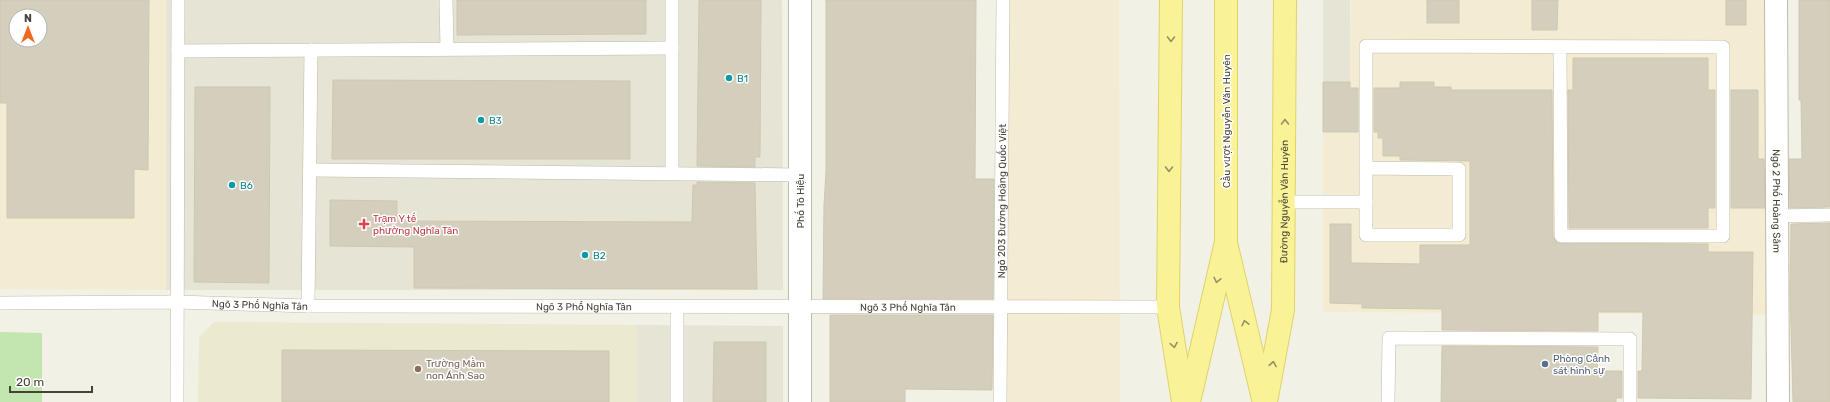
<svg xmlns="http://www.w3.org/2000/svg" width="1830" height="402" font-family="Rubik,sans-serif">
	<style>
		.residential { fill: #e6e4d4 }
		.commercial { fill: #f4ecd2; fill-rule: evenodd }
		.education { fill: #ebe9d0 }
		.green { fill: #c3e5b0 }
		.building { fill: #d4cfbc; stroke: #cec8af; fill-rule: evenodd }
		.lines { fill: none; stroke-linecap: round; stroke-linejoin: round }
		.lane-casing { stroke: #bdbba9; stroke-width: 14 }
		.street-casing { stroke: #bdbba9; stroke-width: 24 }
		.primary-casing { stroke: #dfd368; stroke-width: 24 }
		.lane { stroke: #fff; stroke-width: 13 }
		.street { stroke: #fff; stroke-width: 22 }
		.primary { stroke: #faf297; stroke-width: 22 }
		.oneway { stroke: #969162 }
		.culture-dot { fill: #0f9aa8; stroke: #fff; stroke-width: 1.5 }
		.health-dot { fill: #e0444e; stroke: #fff; stroke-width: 1.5 }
		.service-dot { fill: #5c6f8a; stroke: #fff; stroke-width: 1.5 }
		.education-dot { fill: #8d6e63; stroke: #fff; stroke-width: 1.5 }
		.labels { text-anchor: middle; stroke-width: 3; stroke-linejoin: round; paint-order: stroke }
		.culture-label { font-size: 10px; fill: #0d838f; stroke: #fff; text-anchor: start }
		.street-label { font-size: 10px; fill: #454236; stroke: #fff }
		.health-label { font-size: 10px; fill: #be3a42; stroke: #fff; text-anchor: start }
		.service-label { font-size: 10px; fill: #4e5e75; stroke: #fff; text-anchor: start }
		.education-label { font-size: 10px; fill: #785e54; stroke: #fff; text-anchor: start }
	</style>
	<rect width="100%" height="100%" fill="#f2f1e6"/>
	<g class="residential">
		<path d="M 166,0 L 782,0 L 783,290 L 166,290 Z"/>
		<rect x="1323" y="0" width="27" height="82"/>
		<path d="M 637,325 L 783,326 L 783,402 L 637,402 Z"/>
	</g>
	<g class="commercial">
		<path d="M 0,0 L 166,0 L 166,290 L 0,289 ZM 16,16 L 40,16 L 40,40 L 16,40 Z"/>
		<path d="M 1008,0 L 1119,0 L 1120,402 L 1007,402 Z"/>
		<path d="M 1351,0 L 1766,0 L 1768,315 L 1323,312 L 1323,82 L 1350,82 Z"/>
	</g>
	<path class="education" d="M 214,322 L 637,325 L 637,402 L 198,402 L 199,337 Z"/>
	<path class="green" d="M 0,332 L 42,333 L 42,402 L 0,402 Z"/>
	<g class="building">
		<path d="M 0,0 L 149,0 L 148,170 L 134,169 L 134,218 L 7,218 L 7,103 L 0,103 ZM 16,16 L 40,16 L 40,40 L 16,40 Z"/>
		<path d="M 457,0 L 646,0 L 646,34 L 457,35 Z"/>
		<path d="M 699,0 L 761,0 L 760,157 L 755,157 L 755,167 L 697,166 Z"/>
		<path d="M 826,0 L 976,0 L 975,179 L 994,179 L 993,299 L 823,299 L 824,205 L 826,172 Z"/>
		<rect x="1427" y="0" width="32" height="23"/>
		<path d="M 1532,0 L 1558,0 L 1557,30 L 1532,30 Z"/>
		<rect x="1726" y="0" width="20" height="25"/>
		<path d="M 1799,0 L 1830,0 L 1830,207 L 1790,208 L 1789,159 L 1802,159 L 1801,100 L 1799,100 Z"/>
		<path d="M 1573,58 L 1708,58 L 1708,90 L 1715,90 L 1715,208 L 1708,208 L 1708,228 L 1569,228 L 1568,90 L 1573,90 Z"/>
		<path d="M 333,80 L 630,81 L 630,159 L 332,159 Z"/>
		<path d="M 1323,82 L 1350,82 L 1350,88 L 1358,88 L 1358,132 L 1323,132 Z"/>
		<path d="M 1400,82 L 1434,82 L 1434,87 L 1451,87 L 1451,90 L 1552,90 L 1553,236 L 1557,243 L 1708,244 L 1708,252 L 1753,252 L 1751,399 L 1638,398 L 1638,371 L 1642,371 L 1643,312 L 1598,312 L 1598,331 L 1442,330 L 1442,309 L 1362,308 L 1362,304 L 1330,303 L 1330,224 L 1351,224 L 1351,263 L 1420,264 L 1420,245 L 1470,245 L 1470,161 L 1400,160 L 1400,156 L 1383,156 L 1383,138 L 1378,138 L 1378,132 L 1374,132 L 1374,88 L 1400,88 Z"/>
		<path d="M 195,87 L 270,87 L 269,283 L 194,282 Z"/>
		<path d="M 1731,90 L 1758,90 L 1758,159 L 1764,159 L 1765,208 L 1731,208 Z"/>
		<path d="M 697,182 L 755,183 L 757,289 L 414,288 L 414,247 L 330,246 L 330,200 L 397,201 L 397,221 L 692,222 L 693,185 L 697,185 Z"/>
		<path d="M 1830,223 L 1830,402 L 1793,402 L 1790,290 L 1791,224 Z"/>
		<path d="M 830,315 L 993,315 L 992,390 L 905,389 L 905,402 L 830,402 Z"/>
		<path d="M 714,342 L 766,342 L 766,402 L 713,402 Z"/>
		<path d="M 1442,346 L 1598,347 L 1597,371 L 1622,371 L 1622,398 L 1616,398 L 1616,402 L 1441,402 Z"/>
		<path d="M 282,350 L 609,351 L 609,402 L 282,402 Z"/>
	</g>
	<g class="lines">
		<g class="lane-casing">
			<g id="lane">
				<path d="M 446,0 L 447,49"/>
				<path d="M 672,0 L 672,173"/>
				<path d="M 178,51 L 672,48"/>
				<path d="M 1366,168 L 1459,169 L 1459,235 L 1366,235 L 1366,46 L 1723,47 L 1723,236 L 1561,236 L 1560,47"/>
				<path d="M 310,170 L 800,175"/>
				<path d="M 1285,202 L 1366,202"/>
				<path d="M 1777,216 L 1830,215"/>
				<path id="s1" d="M 0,303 L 177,302 L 308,306 L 1168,307"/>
				<path d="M 308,306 L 311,50"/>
				<path d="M 677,307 L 677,402"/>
				<path d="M 177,402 L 178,0"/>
				<path id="s2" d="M 1000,402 L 1003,0"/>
				<path d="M 1388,402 L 1389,338 L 1630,339 L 1630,402"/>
			</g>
		</g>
		<g class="street-casing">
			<g id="street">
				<path id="s3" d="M 1776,0 L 1778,402"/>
				<path d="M 800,402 L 800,0"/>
			</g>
		</g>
		<g class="primary-casing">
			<g id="primary">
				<path d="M 1171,0 L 1168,307 L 1183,402"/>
				<path d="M 1227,247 L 1263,399"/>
				<path d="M 1189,402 L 1226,242 L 1226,0"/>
				<path id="s4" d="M 1266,402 L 1283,310 L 1285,0"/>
			</g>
		</g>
		<use href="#lane" class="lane"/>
		<use href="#street" class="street"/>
		<use href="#primary" class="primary"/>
	</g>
	<defs><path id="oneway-chevron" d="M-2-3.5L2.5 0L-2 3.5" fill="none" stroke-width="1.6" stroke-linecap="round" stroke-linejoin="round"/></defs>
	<g class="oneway">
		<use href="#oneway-chevron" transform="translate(1171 39) rotate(91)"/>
		<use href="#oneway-chevron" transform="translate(1285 122) rotate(-90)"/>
		<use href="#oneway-chevron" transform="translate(1169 169) rotate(91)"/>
		<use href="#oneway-chevron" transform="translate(1217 280) rotate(103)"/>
		<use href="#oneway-chevron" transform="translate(1245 323) rotate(-103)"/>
		<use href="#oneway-chevron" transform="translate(1174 345) rotate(81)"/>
		<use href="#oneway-chevron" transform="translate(1273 364) rotate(-80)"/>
	</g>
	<g class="culture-dot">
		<circle cx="729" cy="78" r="4"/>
		<circle cx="481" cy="120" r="4"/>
		<circle cx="232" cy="185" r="4"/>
		<circle cx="585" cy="255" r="4"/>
	</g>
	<path class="health-dot" d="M362 218h4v4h4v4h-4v4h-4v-4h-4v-4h4z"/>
	<circle class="service-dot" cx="1545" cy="364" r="4"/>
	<circle class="education-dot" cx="418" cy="369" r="4"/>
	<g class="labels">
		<g class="culture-label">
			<text x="737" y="82">B1</text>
			<text x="489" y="124">B3</text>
			<text x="240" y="189">B6</text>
			<text x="593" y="259">B2</text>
		</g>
		<g class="street-label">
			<text transform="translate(1226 121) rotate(-90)" y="4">Cầu vượt Nguyễn Văn Huyên</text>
			<text transform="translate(800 201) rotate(-90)" y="4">Phố Tô Hiệu</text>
			<text dy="4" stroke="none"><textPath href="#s2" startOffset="201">Ngõ 203 Đường Hoàng Quốc Việt</textPath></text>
			<text dy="4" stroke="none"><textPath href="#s3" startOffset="201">Ngõ 2 Phố Hoàng Sâm</textPath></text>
			<text dy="4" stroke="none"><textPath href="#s4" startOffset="202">Đường Nguyễn Văn Huyên</textPath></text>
			<text dy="4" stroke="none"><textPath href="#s1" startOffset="260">Ngõ 3 Phố Nghĩa Tân</textPath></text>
			<text dy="4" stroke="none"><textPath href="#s1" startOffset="584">Ngõ 3 Phố Nghĩa Tân</textPath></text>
			<text dy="4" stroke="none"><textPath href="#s1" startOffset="908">Ngõ 3 Phố Nghĩa Tân</textPath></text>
		</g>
		<g class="health-label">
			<text x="373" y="222">Trạm Y tế<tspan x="373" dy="12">phường Nghĩa Tân</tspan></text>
		</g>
		<g class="service-label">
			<text x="1553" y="362">Phòng Cảnh<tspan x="1553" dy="12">sát hình sự</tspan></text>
		</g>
		<g class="education-label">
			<text x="426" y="367">Trường Mầm<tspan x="426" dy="12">non Ánh Sao</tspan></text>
		</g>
	</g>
	<g transform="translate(28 28)"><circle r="19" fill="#ffffff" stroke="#b5b3af"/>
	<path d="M0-3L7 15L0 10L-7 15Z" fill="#f2691e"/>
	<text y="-6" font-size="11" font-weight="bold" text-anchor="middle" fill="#454236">N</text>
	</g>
	<path d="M10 386v6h82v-6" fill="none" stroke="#454236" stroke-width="2"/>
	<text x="16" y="386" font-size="12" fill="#454236" stroke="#ffffff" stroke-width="3" paint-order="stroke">20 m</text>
</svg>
